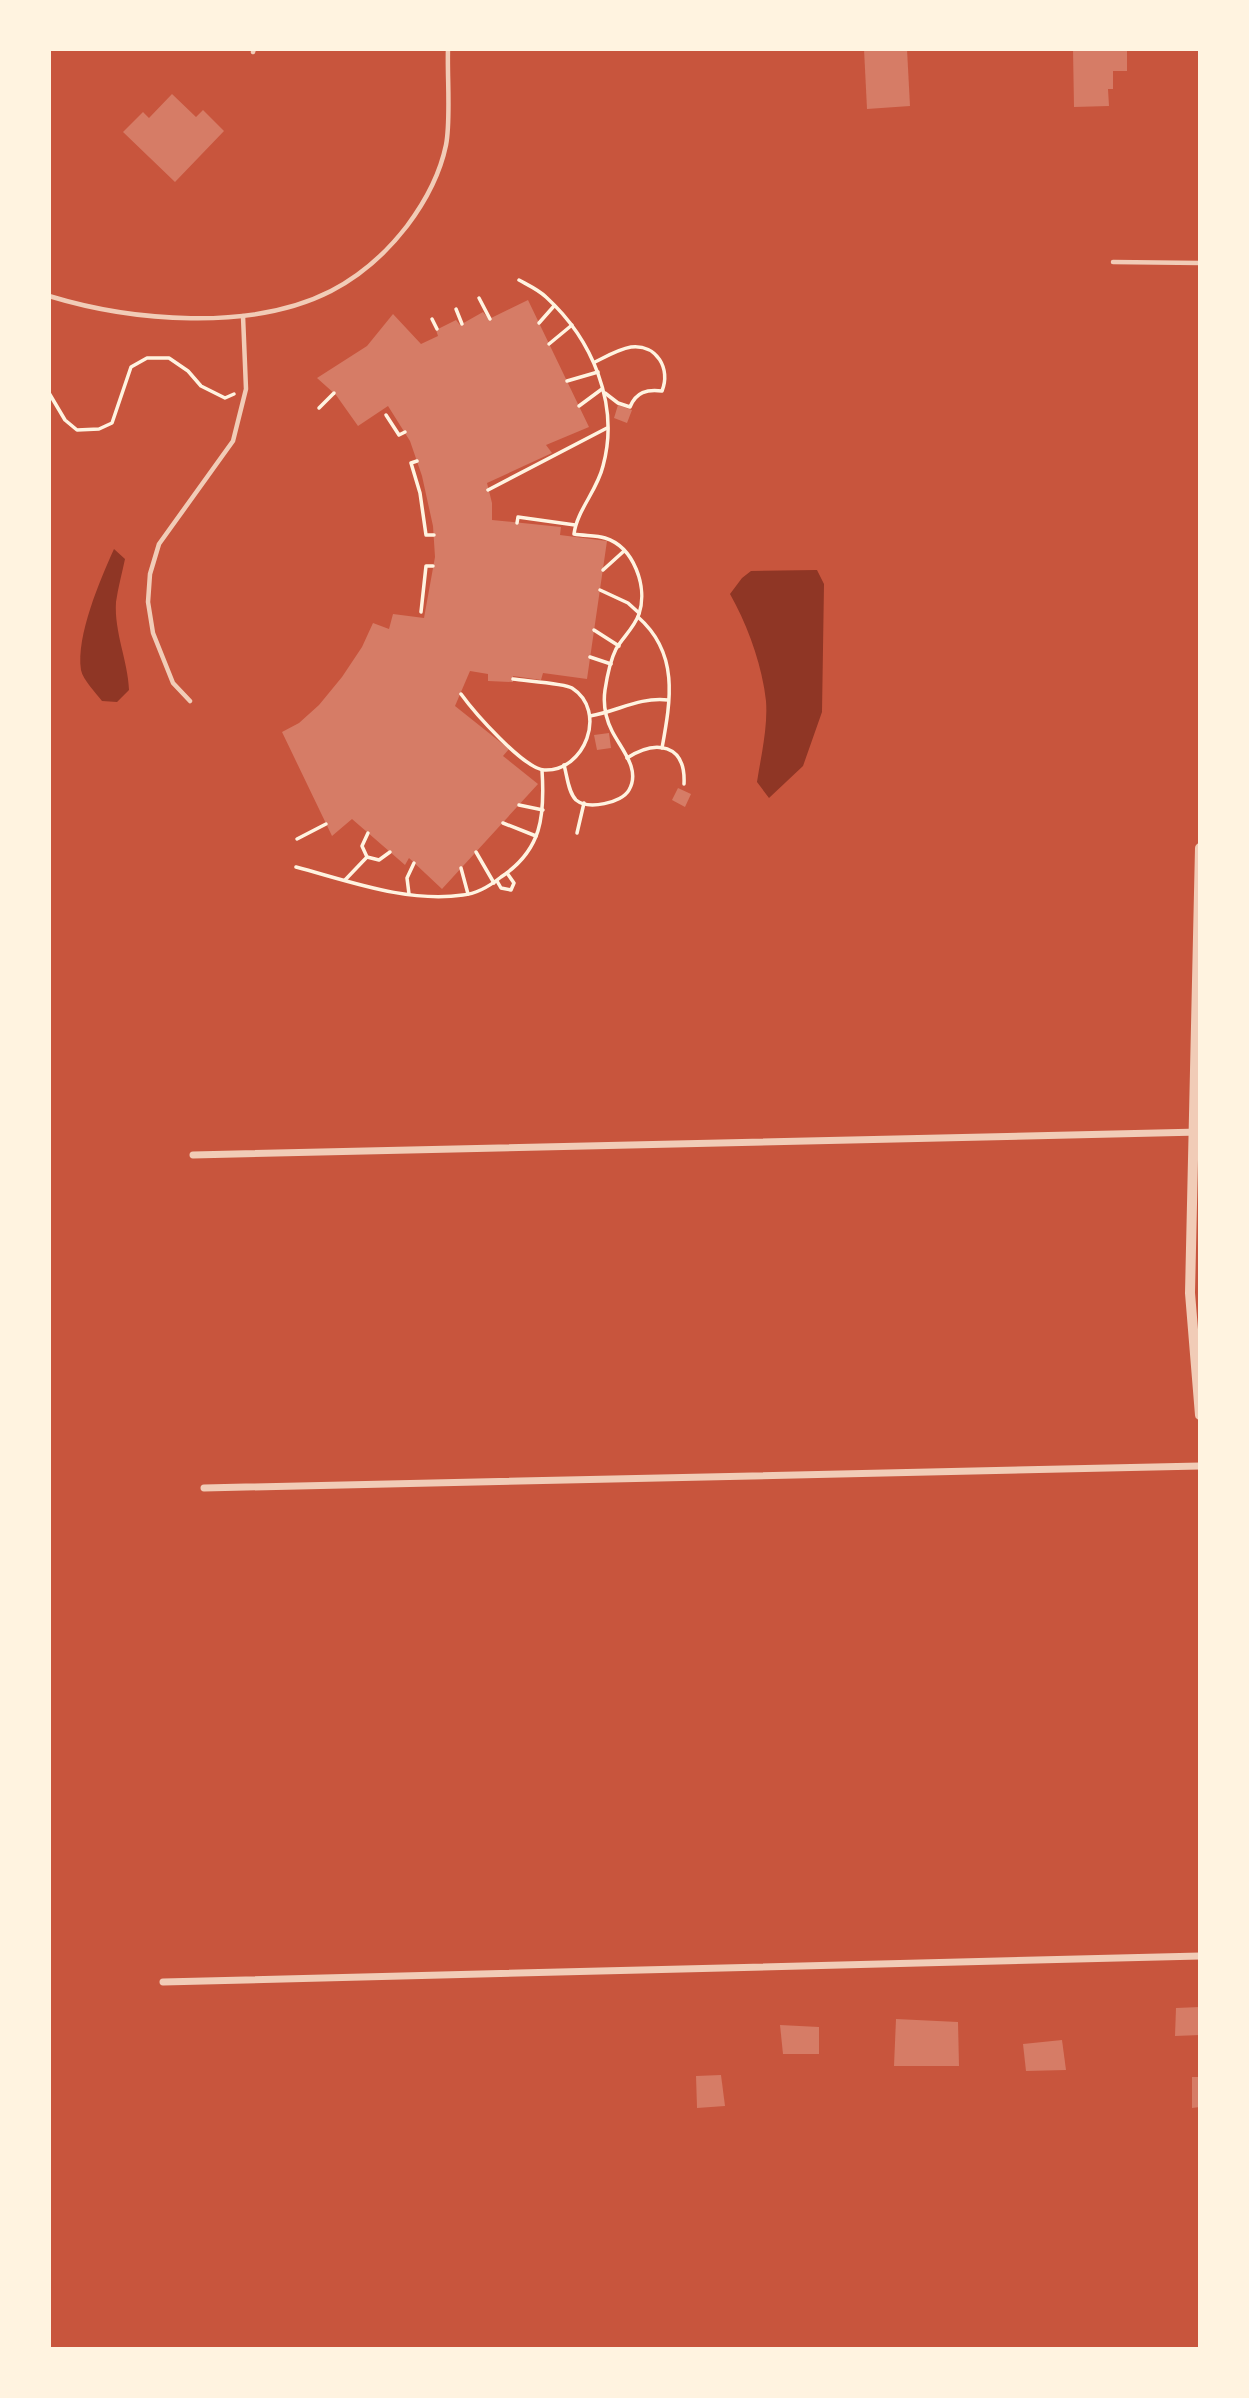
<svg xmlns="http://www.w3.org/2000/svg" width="1249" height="2398" font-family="'Fira Sans Condensed',sans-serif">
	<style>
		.water { fill: #8f3625 }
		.building { fill: #d67c66 }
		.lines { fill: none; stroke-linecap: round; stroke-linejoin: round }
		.path { stroke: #fff3e0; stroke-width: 3.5 }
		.service { stroke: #f1ccb7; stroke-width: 4.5 }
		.minor { stroke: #f1ccb7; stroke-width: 7 }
		.tertiary { stroke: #f1ccb7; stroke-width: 10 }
	</style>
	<rect width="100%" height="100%" fill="#c8553d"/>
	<g class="water">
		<path d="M 114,549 L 125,559 C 122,573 118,588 116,602 C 114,632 128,661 129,690 L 117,702 L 102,701 C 96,693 83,680 81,670 C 76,636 100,580 114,549 Z"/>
		<path d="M 817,570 L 824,584 L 822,712 L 803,766 L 769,798 L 757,782 C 761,756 768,727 766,701 C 762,665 748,626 730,594 L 742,578 L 751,571 Z"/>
	</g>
	<g class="building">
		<path d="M 864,49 L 907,49 L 910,106 L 867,109 Z"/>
		<path d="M 1073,49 L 1127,49 L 1127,71 L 1113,71 L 1113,89 L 1108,89 L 1109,106 L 1074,107 Z"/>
		<path d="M 172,94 L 196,117 L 203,110 L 224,131 L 175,182 L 123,132 L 143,112 L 149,118 Z"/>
		<path d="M 528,300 L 589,427 L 546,445 L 552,453 L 487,483 L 492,503 L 492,520 L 561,527 L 560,535 L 607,541 L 587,679 L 543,673 L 541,680 L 513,676 L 513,682 L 488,681 L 488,674 L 470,671 L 455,706 L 509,749 L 503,756 L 538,784 L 442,889 L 409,858 L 405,865 L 352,819 L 332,836 L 282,732 L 299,723 L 319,705 L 342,677 L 362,647 L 373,623 L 389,629 L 393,614 L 424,618 L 435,557 L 433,526 L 422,476 L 410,441 L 388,406 L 358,426 L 336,395 L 317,378 L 367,346 L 393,314 L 421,344 L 438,336 L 436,330 L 456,320 L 460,325 L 483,312 L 489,319 Z"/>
		<path d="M 618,405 L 632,410 L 627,423 L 614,418 Z"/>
		<path d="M 609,733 L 611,748 L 597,750 L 594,735 Z"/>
		<path d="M 678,788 L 691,794 L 685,807 L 672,800 Z"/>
		<path d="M 1200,2007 L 1200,2035 L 1175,2036 L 1176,2008 Z"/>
		<path d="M 896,2019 L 958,2022 L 959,2066 L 894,2066 Z"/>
		<path d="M 780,2025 L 819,2027 L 819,2054 L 783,2054 Z"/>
		<path d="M 1062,2040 L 1066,2070 L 1026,2071 L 1023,2044 Z"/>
		<path d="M 721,2075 L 725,2106 L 697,2108 L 696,2076 Z"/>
		<path d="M 1192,2077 L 1200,2077 L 1200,2107 L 1192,2108 Z"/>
	</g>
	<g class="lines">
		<g class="path">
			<path d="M 519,280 C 528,285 539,290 546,297 C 592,339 620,404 603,466 C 597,491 577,510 574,534 C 584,536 596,535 605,538 C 634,547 648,587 639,614 C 634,628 623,637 616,649 C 610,661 607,677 605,690 C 603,704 606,719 612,731 C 621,749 641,769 629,790 C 622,803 588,810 576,800 C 568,792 567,775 564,765"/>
			<path d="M 479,298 L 490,319"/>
			<path d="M 456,309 L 462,324"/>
			<path d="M 432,319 L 437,329"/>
			<path d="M 539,323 L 554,306"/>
			<path d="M 549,344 L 572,325"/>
			<path d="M 595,362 C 607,356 619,349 631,347 C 657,344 671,369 662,391 C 647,389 636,392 630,407 L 618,403 L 605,393"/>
			<path d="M 567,381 L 598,372"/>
			<path d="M 49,393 L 65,420 L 77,430 L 99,429 L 112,423 L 131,367 L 147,358 L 169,358 L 188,371 L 201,386 L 225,398 L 234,394"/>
			<path d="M 579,406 L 602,389"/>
			<path d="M 319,408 L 334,393"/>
			<path d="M 386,415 L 399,435 L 405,432"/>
			<path d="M 417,461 L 411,463 L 420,493 L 426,535 L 434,535"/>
			<path d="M 488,490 L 607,428"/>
			<path d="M 517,523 L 518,517 L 575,525"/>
			<path d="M 603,570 L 624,551"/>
			<path d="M 600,590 L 628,603 L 639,613"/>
			<path d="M 421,612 L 426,566 L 433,566"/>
			<path d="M 638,617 C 679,653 671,699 662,748"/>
			<path d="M 594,630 L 619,646"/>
			<path d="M 590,657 L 611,664"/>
			<path d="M 461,694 C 474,712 523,768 544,770 C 585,772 608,711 572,688 C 564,683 525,681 513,679"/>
			<path d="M 590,716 C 619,711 638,697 668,700"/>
			<path d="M 627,758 C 656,739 686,744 684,784"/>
			<path d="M 519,805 L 543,810"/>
			<path d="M 503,823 L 536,836"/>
			<path d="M 368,833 L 362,846 L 367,857 L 379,860 L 390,852"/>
			<path d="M 577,833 L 584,803"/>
			<path d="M 297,839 L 326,824"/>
			<path d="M 476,852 L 494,883"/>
			<path d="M 296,867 C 349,881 407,903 463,895 C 476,894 491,885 501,877 C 542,850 545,816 542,770"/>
			<path d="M 461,868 L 468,894"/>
			<path d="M 345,880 L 367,857"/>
			<path d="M 497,881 L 501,888 L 511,890 L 514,883 L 507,873"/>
			<path d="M 409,894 L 407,878 L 414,863"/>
		</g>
		<g class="service">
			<path d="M 253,52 L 254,49"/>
			<path d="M 1113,262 L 1200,263"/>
			<path d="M 49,296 C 131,321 251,332 331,291 C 360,276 387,252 407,226 C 425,202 440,174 446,145 C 451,120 447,76 448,49"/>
			<path d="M 190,701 L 173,683 L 153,633 L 148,602 L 150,574 L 159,544 L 233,441 L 246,389 L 243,316"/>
		</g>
		<g class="minor">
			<path d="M 193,1155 L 1200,1132"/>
			<path d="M 204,1488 L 1200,1466"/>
			<path d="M 163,1982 L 1200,1956"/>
		</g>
		<path class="tertiary" d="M 1200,848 L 1190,1293 L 1200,1415"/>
	</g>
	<rect width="1249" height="2398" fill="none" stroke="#fff3e0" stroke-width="102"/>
</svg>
